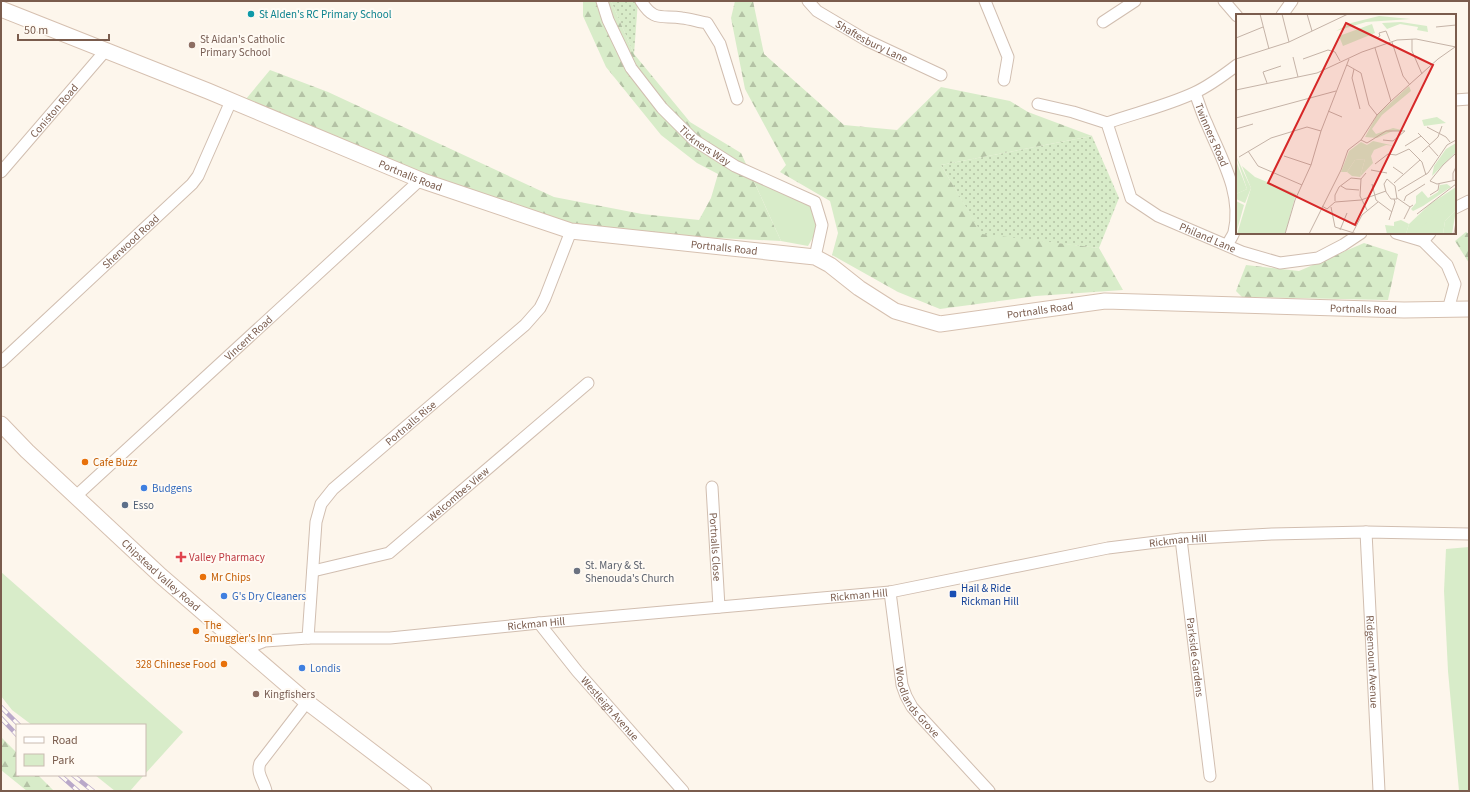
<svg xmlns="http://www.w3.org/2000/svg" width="1470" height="792" font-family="'Source Sans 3',sans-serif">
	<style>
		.grass { fill: url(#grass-dots) }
		.forest { fill: url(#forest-firs) }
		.green { fill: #d8ecc9 }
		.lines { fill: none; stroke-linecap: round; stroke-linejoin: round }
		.street-casing { stroke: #d1beb0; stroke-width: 13 }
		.secondary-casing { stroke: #d6c0b0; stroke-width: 17 }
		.street { stroke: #fff; stroke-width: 11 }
		.secondary { stroke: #fff; stroke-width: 15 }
		.rail-casing { stroke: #b9a8c9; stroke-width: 4.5 }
		.rail { stroke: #fffaf3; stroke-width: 3; stroke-dasharray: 9; stroke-linecap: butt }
		.culture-dot { fill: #0f9aa8; stroke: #fffaf3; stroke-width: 1.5 }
		.education-dot { fill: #8d6e63; stroke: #fffaf3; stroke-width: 1.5 }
		.food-dot { fill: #e8710a; stroke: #fffaf3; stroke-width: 1.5 }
		.shop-dot { fill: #3f7fe0; stroke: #fffaf3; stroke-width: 1.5 }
		.service-dot { fill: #5c6f8a; stroke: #fffaf3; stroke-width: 1.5 }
		.health-dot { fill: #e0444e; stroke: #fffaf3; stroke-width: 1.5 }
		.worship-dot { fill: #6b7280; stroke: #fffaf3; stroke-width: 1.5 }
		.transit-dot { fill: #1a4fb4; stroke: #fffaf3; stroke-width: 1.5 }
		.labels { text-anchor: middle; stroke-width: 4; stroke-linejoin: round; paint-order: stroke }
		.culture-label { font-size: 11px; fill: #0d838f; stroke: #fffaf3; text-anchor: start }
		.education-label { font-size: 11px; fill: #785e54; stroke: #fffaf3; text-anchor: start }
		.street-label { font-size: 11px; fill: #7a5c4d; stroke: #fffaf3 }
		.food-label { font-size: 11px; fill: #c56008; stroke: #fffaf3; text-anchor: start }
		.shop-label { font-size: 11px; fill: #366cbe; stroke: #fffaf3; text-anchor: start }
		.service-label { font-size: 11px; fill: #4e5e75; stroke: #fffaf3; text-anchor: start }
		.health-label { font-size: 11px; fill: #be3a42; stroke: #fffaf3; text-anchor: start }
		.worship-label { font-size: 11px; fill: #5b616d; stroke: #fffaf3; text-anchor: start }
		.transit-label { font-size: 11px; fill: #164399; stroke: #fffaf3; text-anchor: start }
		.inset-road { fill: none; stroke: #c5b3a7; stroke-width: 1 }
		.view { fill: #d62828; fill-opacity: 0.15; stroke: #d62828; stroke-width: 2 }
		.inset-edge { fill: none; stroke: #7a5c4d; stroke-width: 2 }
	</style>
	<defs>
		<pattern id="grass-dots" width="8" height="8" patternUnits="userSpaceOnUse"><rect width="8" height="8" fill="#d8ecc9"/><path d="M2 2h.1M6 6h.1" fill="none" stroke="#b4c2a5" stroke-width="1.8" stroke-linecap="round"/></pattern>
		<pattern id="forest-firs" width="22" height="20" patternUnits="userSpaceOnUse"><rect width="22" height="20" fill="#d8ecc9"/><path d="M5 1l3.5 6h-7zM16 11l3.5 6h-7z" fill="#b4c2a5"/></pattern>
	</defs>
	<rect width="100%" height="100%" fill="#fdf6ec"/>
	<g class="grass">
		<path d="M 611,1 L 638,1 L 634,54 Z"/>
		<path d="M 1092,136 L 1119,198 L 1099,248 L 982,235 L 941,165 Z"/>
	</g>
	<g class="forest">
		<path d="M 583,1 L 611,1 L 634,54 L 690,122 L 741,153 L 781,241 L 571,231 L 241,105 L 270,70 L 328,92 L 554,197 L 642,214 L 699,220 L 711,198 L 718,174 L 697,163 L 661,135 L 606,67 L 583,16 Z"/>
		<path d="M 735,1 L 753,1 L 764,54 L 844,125 L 897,130 L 941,87 L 1010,101 L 1028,112 L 1092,136 L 941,165 L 982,234 L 1099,248 L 1123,290 L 1036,296 L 940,309 L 898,292 L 832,255 L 838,233 L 830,201 L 780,172 L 786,165 L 745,89 L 731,18 Z"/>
		<path d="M 1466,232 L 1469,234 L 1469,263 L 1455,241 Z"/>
		<path d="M 1364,243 L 1398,254 L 1388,300 L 1242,297 L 1236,291 L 1246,265 L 1299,271 Z"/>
		<path d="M 1,737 L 17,753 L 17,775 L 38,775 L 54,791 L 27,791 L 1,770 Z"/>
	</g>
	<g class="green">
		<path d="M 752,177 L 810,206 L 819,227 L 808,246 L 781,241 Z"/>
		<path d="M 1469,547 L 1469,791 L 1459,791 L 1448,671 L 1444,591 L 1446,549 Z"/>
		<path d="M 1,572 L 183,732 L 145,774 L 145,725 L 32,725 L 12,710 L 1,696 Z"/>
		<path d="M 95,775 L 144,775 L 130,791 L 115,791 Z"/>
	</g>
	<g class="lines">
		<g class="street-casing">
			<g id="street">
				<path id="s1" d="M 602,1 L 608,20 L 631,68 L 662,108 L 694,140 L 735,166 L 815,202 L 822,225 L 815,257"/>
				<path d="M 641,1 C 654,22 661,15 682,18 C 691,19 699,22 707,23 L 720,44 L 737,99"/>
				<path id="s2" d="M 808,1 L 817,11 L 866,40 L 941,75"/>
				<path d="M 985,1 L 1008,57 L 1004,80"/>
				<path d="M 1224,1 L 1237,16"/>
				<path d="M 1282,15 L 1292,1"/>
				<path d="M 1103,22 L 1135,1"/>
				<path id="s3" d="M 1195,93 C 1199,103 1202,114 1207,124 C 1221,158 1243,194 1234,232 C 1233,236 1229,241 1227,245"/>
				<path d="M 1455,100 L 1469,99"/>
				<path id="s4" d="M 1038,104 L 1073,112 L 1107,123 L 1131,198 L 1158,216 L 1242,252 L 1280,263 L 1318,258 L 1343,245 L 1361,233"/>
				<path d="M 1107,123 C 1135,113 1166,106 1194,93 C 1209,86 1224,75 1237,65"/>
				<path id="s5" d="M 1,172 L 106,50"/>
				<path d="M 1455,208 L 1469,201"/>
				<path d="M 1396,233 L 1423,241 L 1447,265 L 1455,284 L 1448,310"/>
				<path d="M 1423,241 L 1430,233"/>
				<path id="s6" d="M 1,362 L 192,184 L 198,176 L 231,101"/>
				<path id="s7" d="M 712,487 L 719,607"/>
				<path id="s8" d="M 76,496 L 420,180"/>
				<path id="s9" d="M 1366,532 L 1379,791"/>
				<path id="s10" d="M 1181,539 L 1210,776"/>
				<path id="s11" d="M 313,571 L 389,553 L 588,383"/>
				<path id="s12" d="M 890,592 L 902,685 L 906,696 L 912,707 L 919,715 L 989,791"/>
				<path id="s13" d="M 539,623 L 577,671 L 683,791"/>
				<path id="s14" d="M 308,638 L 316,522 L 321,504 L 333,489 L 525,325 L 540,308 L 545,298 L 571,231"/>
				<path id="s15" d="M 249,652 L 255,645 L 265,641 L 308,638 L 390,638 L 539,623 L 890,592 L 1108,548 L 1181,539 L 1272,534 L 1366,532 L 1469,534"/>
				<path d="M 266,791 C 264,781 256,774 260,763 L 307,702"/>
			</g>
		</g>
		<g class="secondary-casing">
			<g id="secondary">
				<path id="s16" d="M 1,9 L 208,91 L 423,181 L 571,231 L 815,257 L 830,265 L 859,288 L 895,311 L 940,324 L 1105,301 L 1404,310 L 1469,309"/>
				<path id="s17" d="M 1,424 L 27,451 L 161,576 L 198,608 L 307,702 L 424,791"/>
			</g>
		</g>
		<use href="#street" class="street"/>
		<use href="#secondary" class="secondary"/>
		<g class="rail-casing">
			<g id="rail">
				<path d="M 1,707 L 19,725"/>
				<path d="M 1,718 L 17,735"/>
				<path d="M 60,775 L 78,791"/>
				<path d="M 73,775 L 93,791"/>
			</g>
		</g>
		<use href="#rail" class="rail"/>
	</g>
	<circle class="culture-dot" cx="251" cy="14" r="4"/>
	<g class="education-dot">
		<circle cx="192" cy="45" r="4"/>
		<circle cx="256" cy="694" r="4"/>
	</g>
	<g class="food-dot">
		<circle cx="85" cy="462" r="4"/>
		<circle cx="203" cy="577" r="4"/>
		<circle cx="196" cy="631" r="4"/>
		<circle cx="224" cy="664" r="4"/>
	</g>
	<g class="shop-dot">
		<circle cx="144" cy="488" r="4"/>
		<circle cx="224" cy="596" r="4"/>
		<circle cx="302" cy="668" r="4"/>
	</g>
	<circle class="service-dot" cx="125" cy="505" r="4"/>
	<path class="health-dot" d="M179 551h4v4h4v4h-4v4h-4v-4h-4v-4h4z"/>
	<circle class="worship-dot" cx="577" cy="571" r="4"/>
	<rect class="transit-dot" x="949" y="590" width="8" height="8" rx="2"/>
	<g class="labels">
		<g class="culture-label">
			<text x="259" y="18">St AIden's RC Primary School</text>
		</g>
		<g class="education-label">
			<text x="200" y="43">St Aidan's Catholic<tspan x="200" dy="13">Primary School</tspan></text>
			<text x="264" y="698">Kingfishers</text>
		</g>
		<g class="street-label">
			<text dy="4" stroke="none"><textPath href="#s2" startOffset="76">Shaftesbury Lane</textPath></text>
			<text dy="4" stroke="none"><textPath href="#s5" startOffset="81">Coniston Road</textPath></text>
			<text dy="4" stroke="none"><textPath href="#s3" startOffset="45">Twinners Road</textPath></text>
			<text dy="4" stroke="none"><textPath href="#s1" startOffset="181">Tickners Way</textPath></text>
			<text dy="4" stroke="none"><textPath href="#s16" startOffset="442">Portnalls Road</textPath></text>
			<text dy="4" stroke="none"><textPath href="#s4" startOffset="237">Philand Lane</textPath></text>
			<text dy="4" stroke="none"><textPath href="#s6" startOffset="177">Sherwood Road</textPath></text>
			<text dy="4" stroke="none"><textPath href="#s16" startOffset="766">Portnalls Road</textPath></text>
			<text dy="4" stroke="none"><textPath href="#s16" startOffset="1426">Portnalls Road</textPath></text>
			<text dy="4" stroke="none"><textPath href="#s16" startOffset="1102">Portnalls Road</textPath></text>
			<text dy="4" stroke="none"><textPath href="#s8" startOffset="234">Vincent Road</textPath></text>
			<text dy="4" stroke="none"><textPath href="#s14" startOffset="256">Portnalls Rise</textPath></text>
			<text dy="4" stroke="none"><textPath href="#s11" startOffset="169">Welcombes View</textPath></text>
			<text dy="4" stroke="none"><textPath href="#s15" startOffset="940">Rickman Hill</textPath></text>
			<text dy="4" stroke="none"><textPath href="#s7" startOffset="60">Portnalls Close</textPath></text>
			<text dy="4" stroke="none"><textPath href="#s17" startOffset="220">Chipstead Valley Road</textPath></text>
			<text dy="4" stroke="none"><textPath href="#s15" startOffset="616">Rickman Hill</textPath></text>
			<text dy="4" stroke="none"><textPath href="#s15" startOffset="292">Rickman Hill</textPath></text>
			<text dy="4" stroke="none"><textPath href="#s10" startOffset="119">Parkside Gardens</textPath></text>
			<text dy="4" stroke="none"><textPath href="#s9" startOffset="130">Ridgemount Avenue</textPath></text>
			<text dy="4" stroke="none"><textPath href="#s12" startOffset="116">Woodlands Grove</textPath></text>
			<text dy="4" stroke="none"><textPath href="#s13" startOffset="111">Westleigh Avenue</textPath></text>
		</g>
		<g class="food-label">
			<text x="93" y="466">Cafe Buzz</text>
			<text x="211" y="581">Mr Chips</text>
			<text x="204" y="629">The<tspan x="204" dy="13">Smuggler's Inn</tspan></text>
			<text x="216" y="668" text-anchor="end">328 Chinese Food</text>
		</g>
		<g class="shop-label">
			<text x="152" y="492">Budgens</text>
			<text x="232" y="600">G's Dry Cleaners</text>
			<text x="310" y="672">Londis</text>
		</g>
		<g class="service-label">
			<text x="133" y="509">Esso</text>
		</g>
		<g class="health-label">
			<text x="189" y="561">Valley Pharmacy</text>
		</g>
		<g class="worship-label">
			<text x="585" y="569">St. Mary &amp; St.<tspan x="585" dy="13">Shenouda's Church</tspan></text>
		</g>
		<g class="transit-label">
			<text x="961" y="592">Hail &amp; Ride<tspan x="961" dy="13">Rickman Hill</tspan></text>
		</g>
	</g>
	<g transform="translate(1236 14)">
		<rect width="220" height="220" fill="#fdf6ec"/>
		<path d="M 129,145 L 124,163 L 116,162 L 111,158 L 119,146 ZM 0,147 L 11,175 L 0,180 ZM 211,170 L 215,173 L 187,192 L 177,197 L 175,195 L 180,189 L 180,182 L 186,177 L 192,184 L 202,178 L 204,171 ZM 220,173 L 220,196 L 209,207 L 207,220 L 170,220 L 173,210 L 194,190 ZM 0,187 L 8,191 L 0,220 Z" fill="#d8ecc9"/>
		<path d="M 143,2 L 175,5 L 130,8 L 100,17 L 115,9 ZM 165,8 L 191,12 L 192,18 L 181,16 L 182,13 L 164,10 L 151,15 L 146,9 ZM 173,72 L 175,77 L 146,101 L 136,115 L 140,120 L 157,114 L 170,117 L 157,117 L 141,124 L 129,123 L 141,101 ZM 201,103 L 210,109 L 188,112 L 186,106 ZM 137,127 L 159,132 L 150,131 L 138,136 L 135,142 L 137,149 L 124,163 L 129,145 L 119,146 L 111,158 L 105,158 L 113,137 L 125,128 L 131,131 ZM 220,129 L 220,138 L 196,162 L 198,152 L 210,135 ZM 0,142 L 15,174 L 9,189 L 0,185 L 0,180 L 11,175 ZM 214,185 L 213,189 L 182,220 L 178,220 ZM 220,196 L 216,220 L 207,220 L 209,207 ZM 165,206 L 173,210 L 170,220 L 151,220 L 149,211 L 158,212 L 158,208 Z" fill="#d8ecc9"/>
		<path d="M 136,10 L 139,19 L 107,32 L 103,22 ZM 6,152 L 19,163 L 60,180 L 49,220 L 1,220 L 15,174 Z" fill="#d8ecc9"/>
		<path class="inset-road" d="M 24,0 L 33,35M 46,0 L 53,28M 71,0 L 76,17M 200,13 L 220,11M 0,24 L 27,13M 141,24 L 144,22 L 143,19 L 150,17 L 154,27M 176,25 L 176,37 L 186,60M 156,28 L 167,62 L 174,71M 139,34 L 155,87M 57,43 L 62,63M 0,45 L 53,28 L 112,0M 67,45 L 92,36 L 99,38 L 104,47M 111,51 L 125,59 L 133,91 L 141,101M 118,55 L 116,64 L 124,95M 31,69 L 27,58 L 45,52M 0,76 L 81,59 L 126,38 L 161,26 L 180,25 L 220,33M 92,97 L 106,103M 0,104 L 100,77M 191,113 L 210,123 L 214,128M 0,115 L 17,110M 182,119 L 194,131M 125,126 L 131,129 L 150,117 L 169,117 L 157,127 L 147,126M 169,132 L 185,122M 193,132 L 202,142M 12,137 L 22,152 L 66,171M 186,138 L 202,123 L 206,112M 220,139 L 207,151 L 194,167 L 201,170 L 220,166M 48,142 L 75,151M 3,143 L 35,124 L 71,113 L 85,117M 139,150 L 152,140 L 160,141 L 173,135 L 186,148 L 190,161M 157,153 L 167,160M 135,156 L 151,159M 125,165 L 124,182 L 131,196M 151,165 L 159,172 L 161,185 L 155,185 L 150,178 L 148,170 ZM 217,166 L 217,159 L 220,153M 158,169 L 184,146M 136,170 L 140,186 L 156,198M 105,172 L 110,175 L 123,176M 162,177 L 192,159 L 211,131 L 220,126M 194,181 L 202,176 L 203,170M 161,184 L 174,193 L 177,191M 99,187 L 99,181 L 103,173 L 115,164 L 125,165 L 130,159M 168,187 L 170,182 L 189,170M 86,192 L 91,195 L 99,188 L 125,186 L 150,177M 95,193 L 99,213 L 121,220M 181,200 L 220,170M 168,205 L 174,193M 153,206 L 159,188 L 158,185M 104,216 L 111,199M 117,218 L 126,201 L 142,188M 49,220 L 59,186 L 75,151 L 85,117 L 113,45M 73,220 L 105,156 L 112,136 L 125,126 L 141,101 L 155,87 L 202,45 L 219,33M 218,220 L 220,208"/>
		<path class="view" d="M 110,9 L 197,51 L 119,211 L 32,169 Z"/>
		<rect width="220" height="220" class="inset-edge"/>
	</g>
	<rect width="1470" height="792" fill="none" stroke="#7a5c4d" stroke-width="4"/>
	<rect x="16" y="724" width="130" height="52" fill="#fffaf3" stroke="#cabbb1"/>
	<rect x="24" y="737" width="20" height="6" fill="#ffffff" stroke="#cabbb1"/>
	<text x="52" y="744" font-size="12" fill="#7a5c4d">Road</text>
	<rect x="24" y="754" width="20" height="12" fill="#d8ecc9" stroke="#cabbb1"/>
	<text x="52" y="764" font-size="12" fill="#7a5c4d">Park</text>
	<path d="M18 34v6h91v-6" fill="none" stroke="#7a5c4d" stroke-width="2"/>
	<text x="24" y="34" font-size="12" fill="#7a5c4d" stroke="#fffaf3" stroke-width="3" paint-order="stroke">50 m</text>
</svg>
